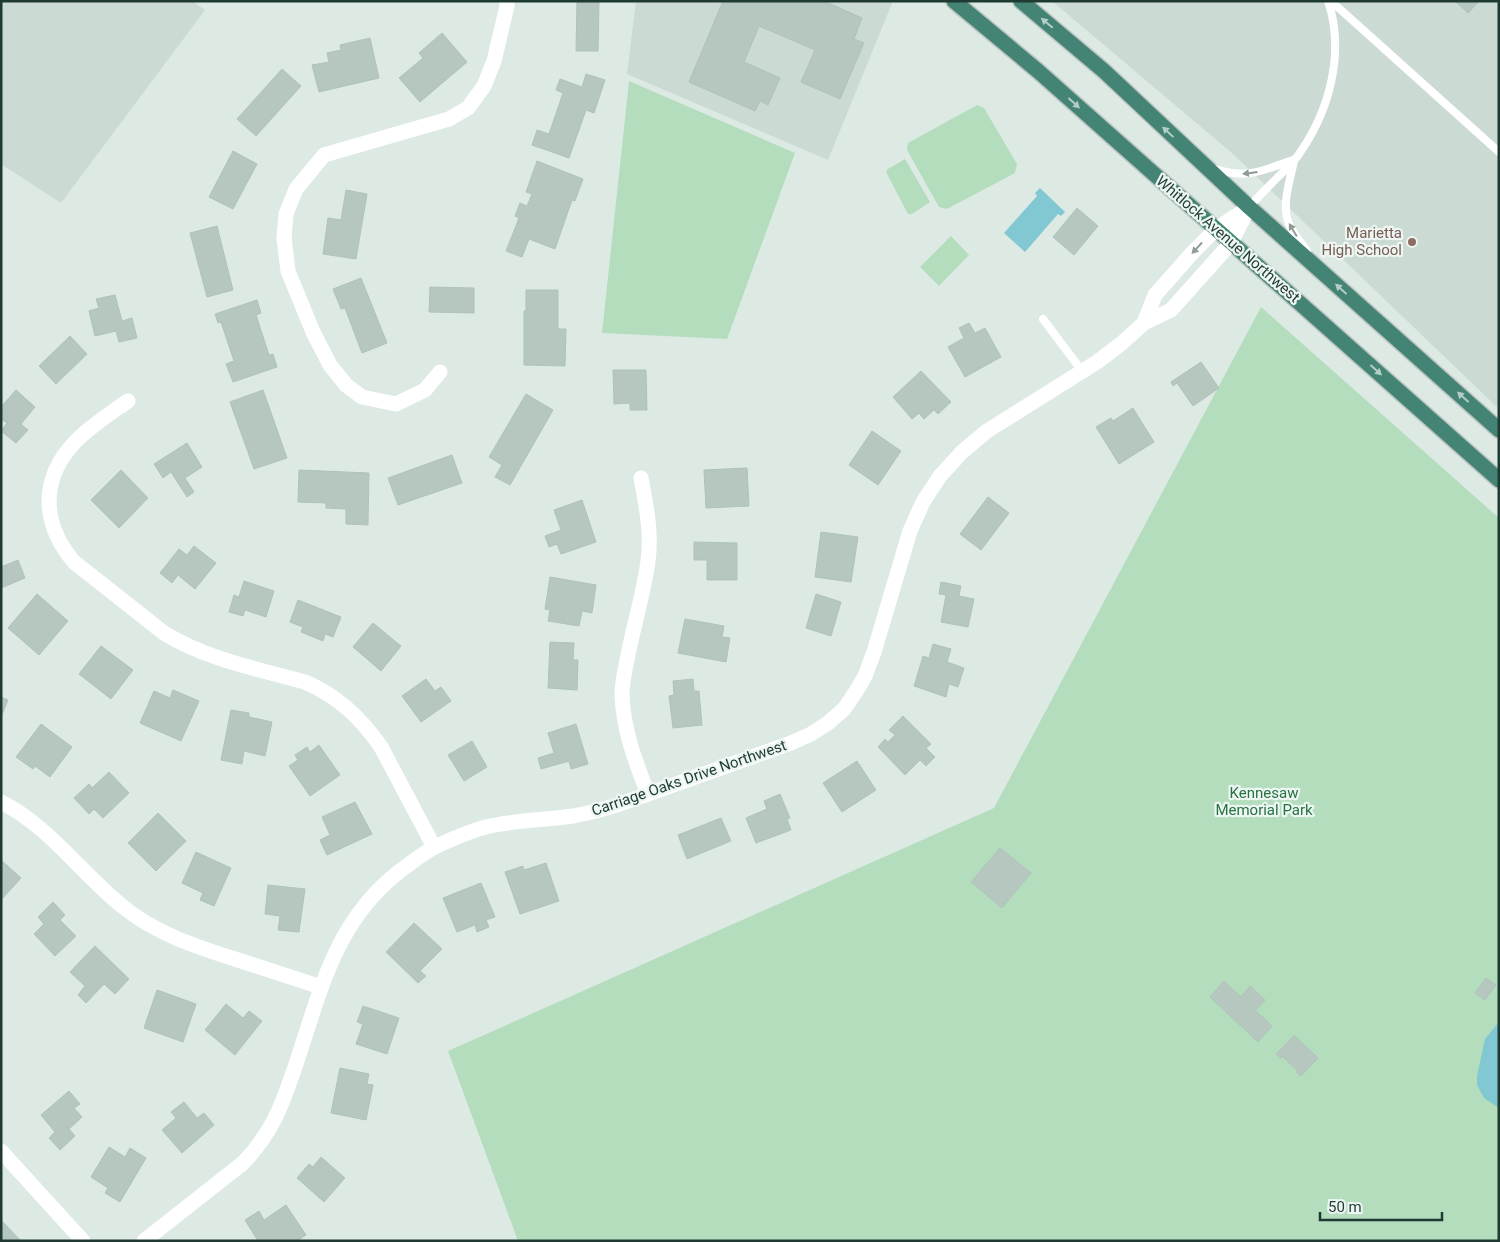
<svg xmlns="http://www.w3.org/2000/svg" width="1500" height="1242" font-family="Roboto,sans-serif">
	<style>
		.built { fill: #cbdad3 }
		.green { fill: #b4ddbe }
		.water { fill: #81c8d3 }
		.building { fill: #b5c7bf; stroke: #afc3bb }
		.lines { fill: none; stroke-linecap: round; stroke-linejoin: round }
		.trunk-casing { stroke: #bcc4c2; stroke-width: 18 }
		.service { stroke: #fff; stroke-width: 8 }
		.minor { stroke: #fff; stroke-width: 15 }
		.trunk { stroke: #448474; stroke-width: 15 }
		.oneway { fill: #b2cec6 }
		.oneway2 { fill: #8e9c98 }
		.education-dot { fill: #8d6e63; stroke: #edf6f2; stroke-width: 2 }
		.labels { text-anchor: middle; stroke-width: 4.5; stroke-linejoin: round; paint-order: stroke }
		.education-label { font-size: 15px; fill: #785e54; stroke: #edf6f2; text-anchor: end }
		.street-label { font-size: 15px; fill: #1e3a32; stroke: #edf6f2 }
		.park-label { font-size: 15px; fill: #267242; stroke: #edf6f2 }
	</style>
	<rect width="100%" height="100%" fill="#ddeae4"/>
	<g class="built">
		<path d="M 1,1 L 192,1 L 205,10 L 61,203 L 1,164 Z"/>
		<path d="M 636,1 L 893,1 L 828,160 L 627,74 Z"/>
		<path d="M 1052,1 L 1499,1 L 1499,409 L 1233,154 Z"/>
	</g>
	<g class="green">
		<path d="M 629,81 L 795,153 L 727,339 L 602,333 Z"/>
		<path d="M 977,105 L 984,108 L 1017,164 L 1015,173 L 947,209 L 939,207 L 907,150 L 908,143 Z"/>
		<path d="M 905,159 L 930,202 L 912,214 L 908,214 L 886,172 L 888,169 Z"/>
		<path d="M 951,236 L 969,255 L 939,286 L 920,267 Z"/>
		<path d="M 1261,307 L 1499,518 L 1499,1241 L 518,1241 L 448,1051 L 994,808 Z"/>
	</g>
	<g class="water">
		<path d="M 1040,188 L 1065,212 L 1061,216 L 1058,214 L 1025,252 L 1004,233 L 1037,196 L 1035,193 Z"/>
		<path d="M 1499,1022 L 1499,1108 L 1484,1098 L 1477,1085 L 1477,1076 L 1485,1039 Z"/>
	</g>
	<g class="building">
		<path d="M 577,1 L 599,1 L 598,51 L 576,51 Z"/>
		<path d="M 723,1 L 824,1 L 862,18 L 854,39 L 864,43 L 840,99 L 801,82 L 815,50 L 759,26 L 744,62 L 780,78 L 768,105 L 760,101 L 755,111 L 689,82 Z"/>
		<path d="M 1455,1 L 1479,1 L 1468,13 Z"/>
		<path d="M 442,33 L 467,62 L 420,102 L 399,78 L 423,58 L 419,53 Z"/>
		<path d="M 370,38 L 379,78 L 319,92 L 312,65 L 329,62 L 327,53 L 341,50 L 340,45 Z"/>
		<path d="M 282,69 L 301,86 L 256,136 L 237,119 Z"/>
		<path d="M 586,74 L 605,80 L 594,113 L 586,110 L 569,158 L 532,145 L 537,130 L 549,134 L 563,93 L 556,90 L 560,79 L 582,87 Z"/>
		<path d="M 233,151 L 257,164 L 233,209 L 209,197 Z"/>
		<path d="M 537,161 L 583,179 L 575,201 L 572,200 L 555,249 L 529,239 L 522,257 L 506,251 L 519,218 L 515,216 L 520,203 L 527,206 L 532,194 L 526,192 Z"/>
		<path d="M 346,190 L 367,194 L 356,259 L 323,254 L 328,218 L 341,220 Z"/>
		<path d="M 1077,208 L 1098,226 L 1074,255 L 1053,237 Z"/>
		<path d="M 217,226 L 233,290 L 207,297 L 190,233 Z"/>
		<path d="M 361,278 L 387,343 L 362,353 L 345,308 L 341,309 L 333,289 Z"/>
		<path d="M 430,287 L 474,288 L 474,313 L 429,312 Z"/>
		<path d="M 526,290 L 558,290 L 558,329 L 566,329 L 565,366 L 524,365 L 524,311 L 526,311 Z"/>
		<path d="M 115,295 L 122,321 L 132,318 L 137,338 L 119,342 L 116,331 L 95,336 L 89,311 L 99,308 L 96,299 Z"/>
		<path d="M 257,300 L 261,313 L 256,315 L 269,355 L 273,354 L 277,367 L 233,382 L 226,364 L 234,361 L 221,322 L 218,323 L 215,314 Z"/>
		<path d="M 969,323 L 975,333 L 985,328 L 1001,357 L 965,377 L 948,347 L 964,338 L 959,328 Z"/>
		<path d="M 70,336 L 87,354 L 56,384 L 39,366 Z"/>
		<path d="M 1201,362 L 1219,388 L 1193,406 L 1177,383 L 1173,386 L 1171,382 Z"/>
		<path d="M 613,370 L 646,370 L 647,410 L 630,410 L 630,403 L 614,404 Z"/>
		<path d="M 921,371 L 951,402 L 938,414 L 934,410 L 924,419 L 919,413 L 912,419 L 893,397 Z"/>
		<path d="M 16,390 L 35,407 L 21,424 L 28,430 L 16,443 L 1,431 L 7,423 L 1,419 L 1,407 Z"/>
		<path d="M 263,390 L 287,458 L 254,469 L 230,402 Z"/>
		<path d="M 526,394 L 553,410 L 510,485 L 495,477 L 502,465 L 489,457 Z"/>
		<path d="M 1133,408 L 1154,442 L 1119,464 L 1096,427 L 1111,418 L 1113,421 Z"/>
		<path d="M 872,431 L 901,451 L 878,485 L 849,465 Z"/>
		<path d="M 187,443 L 202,467 L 185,478 L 194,492 L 187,497 L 171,472 L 163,478 L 154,464 Z"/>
		<path d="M 452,455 L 462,483 L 398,505 L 388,478 Z"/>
		<path d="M 747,468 L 749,506 L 706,508 L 704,470 Z"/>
		<path d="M 121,470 L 148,498 L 119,528 L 91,500 Z"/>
		<path d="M 299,470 L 369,473 L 368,525 L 346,524 L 346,509 L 326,508 L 326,503 L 298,502 Z"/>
		<path d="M 988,497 L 1009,513 L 981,550 L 960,534 Z"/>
		<path d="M 582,500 L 596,542 L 561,554 L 557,544 L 549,547 L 545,536 L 561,530 L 554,510 Z"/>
		<path d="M 821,532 L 858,537 L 851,582 L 815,577 Z"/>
		<path d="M 694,542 L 737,543 L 737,580 L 707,580 L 707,560 L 694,560 Z"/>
		<path d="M 194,546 L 216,563 L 195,589 L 178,575 L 172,583 L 160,573 L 179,549 L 187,555 Z"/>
		<path d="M 18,560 L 25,578 L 1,588 L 1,567 Z"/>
		<path d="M 550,577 L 596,585 L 592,613 L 582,611 L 579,626 L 548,621 L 550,610 L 545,609 Z"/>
		<path d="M 244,581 L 274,591 L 266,617 L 245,610 L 243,616 L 229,612 L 234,595 L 239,597 Z"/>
		<path d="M 941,582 L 961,586 L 959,596 L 974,599 L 968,627 L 941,622 L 946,595 L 939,594 Z"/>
		<path d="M 37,594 L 68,621 L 39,655 L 8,628 Z"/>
		<path d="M 816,594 L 841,602 L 831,636 L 806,628 Z"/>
		<path d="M 298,600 L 341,617 L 333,637 L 325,634 L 323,641 L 301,632 L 303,627 L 290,622 Z"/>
		<path d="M 685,619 L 724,626 L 722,637 L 730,638 L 726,662 L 678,653 Z"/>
		<path d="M 373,623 L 401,646 L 381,671 L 353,647 Z"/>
		<path d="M 550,642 L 574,643 L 573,660 L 578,660 L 577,690 L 548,688 Z"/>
		<path d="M 933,644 L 951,649 L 947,662 L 964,668 L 958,687 L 949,684 L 946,697 L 914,686 L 923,656 L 929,658 Z"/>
		<path d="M 101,646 L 133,670 L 111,699 L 79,674 Z"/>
		<path d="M 426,679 L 435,691 L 441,687 L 451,701 L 421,722 L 402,696 Z"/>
		<path d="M 693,679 L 694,691 L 699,691 L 702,725 L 673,728 L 669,696 L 674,695 L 673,681 Z"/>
		<path d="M 173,690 L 199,701 L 181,741 L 140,723 L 154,691 L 170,698 Z"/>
		<path d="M 1,697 L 8,700 L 1,717 Z"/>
		<path d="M 231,710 L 249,713 L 249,717 L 272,722 L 265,756 L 244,751 L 242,764 L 221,760 Z"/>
		<path d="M 903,716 L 931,744 L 926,748 L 935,757 L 926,766 L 920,760 L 905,775 L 878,747 L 885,739 L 888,742 L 895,735 L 889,730 Z"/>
		<path d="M 41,724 L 72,747 L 50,777 L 35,766 L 33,769 L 16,757 Z"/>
		<path d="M 576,724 L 588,764 L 571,769 L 569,761 L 541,769 L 538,758 L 554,753 L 548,733 Z"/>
		<path d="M 472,741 L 487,767 L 464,781 L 448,755 Z"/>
		<path d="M 319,745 L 340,775 L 310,796 L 289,766 L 298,760 L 295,755 L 307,747 L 310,752 Z"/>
		<path d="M 857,761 L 876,790 L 842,812 L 823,783 Z"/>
		<path d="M 109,772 L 129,793 L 103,818 L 94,809 L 89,814 L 74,798 L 89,784 L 92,788 Z"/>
		<path d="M 780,794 L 790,818 L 787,819 L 791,830 L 756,843 L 746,818 L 767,809 L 764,801 Z"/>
		<path d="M 355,802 L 372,834 L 327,855 L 320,840 L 330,835 L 322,817 Z"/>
		<path d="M 158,813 L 186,841 L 156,871 L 128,843 Z"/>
		<path d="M 721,818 L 731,841 L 687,859 L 678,835 Z"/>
		<path d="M 1000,848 L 1031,873 L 1002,908 L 971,882 Z"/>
		<path d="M 196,852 L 231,868 L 214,906 L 200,900 L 203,893 L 182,883 Z"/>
		<path d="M 1,860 L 21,878 L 1,900 Z"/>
		<path d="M 546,863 L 559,901 L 520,914 L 505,872 L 523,866 L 524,870 Z"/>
		<path d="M 481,883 L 495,917 L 486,920 L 489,927 L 477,932 L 475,925 L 457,932 L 443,898 Z"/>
		<path d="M 268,885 L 305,889 L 299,932 L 278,930 L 280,916 L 265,914 Z"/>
		<path d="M 53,902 L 65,915 L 60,920 L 76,936 L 55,956 L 34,934 L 44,924 L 38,917 Z"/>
		<path d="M 414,923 L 442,949 L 420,971 L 426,976 L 418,983 L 386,952 Z"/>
		<path d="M 95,946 L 129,979 L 115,994 L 104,984 L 86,1003 L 78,995 L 85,986 L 70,972 Z"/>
		<path d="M 1486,978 L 1496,985 L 1485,1000 L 1475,993 Z"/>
		<path d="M 1224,981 L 1272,1026 L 1258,1042 L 1210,997 Z"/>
		<path d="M 1250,986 L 1265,1000 L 1255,1011 L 1241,997 Z"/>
		<path d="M 157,990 L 196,1004 L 183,1042 L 144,1028 Z"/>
		<path d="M 226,1004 L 243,1018 L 249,1011 L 262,1021 L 235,1055 L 205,1030 Z"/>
		<path d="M 363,1006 L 399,1018 L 387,1054 L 356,1044 L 363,1024 L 357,1022 Z"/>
		<path d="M 1294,1035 L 1318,1058 L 1313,1063 L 1290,1040 Z"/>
		<path d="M 1290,1040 L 1313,1063 L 1301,1076 L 1296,1072 L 1298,1071 L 1282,1056 L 1281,1058 L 1276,1054 Z"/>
		<path d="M 340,1068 L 369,1074 L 367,1084 L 373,1085 L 366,1120 L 331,1113 Z"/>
		<path d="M 69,1091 L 80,1104 L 74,1108 L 82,1117 L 69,1129 L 75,1136 L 60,1150 L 49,1138 L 55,1132 L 41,1115 Z"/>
		<path d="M 184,1102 L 197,1118 L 204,1113 L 214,1125 L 182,1153 L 162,1130 L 176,1118 L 171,1112 Z"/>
		<path d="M 109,1147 L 125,1157 L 130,1148 L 146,1158 L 120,1202 L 105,1193 L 108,1188 L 91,1177 Z"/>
		<path d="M 321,1157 L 345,1178 L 324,1202 L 297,1178 L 309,1164 L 313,1167 Z"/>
		<path d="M 286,1205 L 306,1235 L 297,1241 L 258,1241 L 245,1220 L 259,1211 L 264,1220 Z"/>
		<path d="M 1,1220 L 21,1241 L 1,1241 Z"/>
	</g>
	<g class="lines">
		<g class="trunk-casing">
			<g id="trunk">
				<path d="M 954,1 L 1038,71 L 1499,480"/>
				<path d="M 1021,1 L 1104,71 L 1249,207 L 1499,430"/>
			</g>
		</g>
		<g class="service">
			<path d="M 1331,1 L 1499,152"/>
			<path d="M 1294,161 C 1290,181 1281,205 1289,224 C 1293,234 1301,242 1307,251"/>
			<path d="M 1212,168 C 1246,180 1261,171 1293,160"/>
			<path d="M 1249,207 C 1259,196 1270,185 1281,174 C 1288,167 1296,160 1301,151 C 1330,109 1345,51 1328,1"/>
			<path d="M 1043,319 L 1082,371"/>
		</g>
		<g class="minor">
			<path d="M 1144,323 L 1155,295 L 1194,251 L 1216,229 L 1248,208"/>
			<path d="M 440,372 L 425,390 L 396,404 L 362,397 L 346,385 L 330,365 L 313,332 L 288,271 L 284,238 L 286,214 L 296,189 L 324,155 L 449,119 L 468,108 L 484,86 L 494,61 L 507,6 L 507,1"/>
			<path d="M 128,401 C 111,413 92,425 76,441 C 40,478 41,523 74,562 L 164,633 C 206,659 257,669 305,682 C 338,696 361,718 381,747 L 434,847"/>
			<path d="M 641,478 C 646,505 652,533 648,561 C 644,591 635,621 629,650 C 626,665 622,680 622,695 C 623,730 636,763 648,794"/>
			<path d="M 1,802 C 49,826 81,873 122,906 C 156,934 197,947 238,960 C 266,969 294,978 321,987"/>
			<path d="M 1,1151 L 83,1241"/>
			<path d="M 144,1241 L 243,1163 C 274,1131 283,1102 297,1061 C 321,989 336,920 400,871 C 411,863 424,852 437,846 C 454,838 472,830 490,826 C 518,820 545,820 573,816 C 589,813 605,809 620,804 L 791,743 L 811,734 L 828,723 L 844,709 L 857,690 L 865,676 L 874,652 L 910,531 L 923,502 L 940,476 L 962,452 L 987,431 L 1097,362 L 1122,343 L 1144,323 L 1171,310 L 1231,243 L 1249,207"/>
		</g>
		<use href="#trunk" class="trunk"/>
	</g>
	<defs><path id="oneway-solid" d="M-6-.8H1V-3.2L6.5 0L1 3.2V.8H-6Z" transform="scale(1.25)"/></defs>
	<g class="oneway">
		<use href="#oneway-solid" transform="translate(1047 23) rotate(-140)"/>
		<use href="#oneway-solid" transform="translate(1074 103) rotate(42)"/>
		<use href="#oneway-solid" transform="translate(1168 132) rotate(-137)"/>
		<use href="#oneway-solid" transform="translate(1341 289) rotate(-138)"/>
		<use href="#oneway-solid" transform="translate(1376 370) rotate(42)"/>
		<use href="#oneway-solid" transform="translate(1463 397) rotate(-138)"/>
	</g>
	<g class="oneway2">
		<use href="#oneway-solid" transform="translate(1250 173) rotate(173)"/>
		<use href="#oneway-solid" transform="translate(1293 230) rotate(-121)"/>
		<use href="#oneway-solid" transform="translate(1197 248) rotate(133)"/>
	</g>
	<circle class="education-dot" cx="1412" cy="242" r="5"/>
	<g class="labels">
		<g class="education-label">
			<text x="1402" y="238">Marietta<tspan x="1402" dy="17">High School</tspan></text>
		</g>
		<g class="street-label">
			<text transform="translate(1228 239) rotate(41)" y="5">Whitlock Avenue Northwest</text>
			<text transform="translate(689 778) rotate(-19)" y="5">Carriage Oaks Drive Northwest</text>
		</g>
		<g class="park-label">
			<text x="1264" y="798">Kennesaw<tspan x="1264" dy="17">Memorial Park</tspan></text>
		</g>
	</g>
	<rect width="1500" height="1242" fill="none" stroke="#1e3a32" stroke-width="5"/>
	<path d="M1320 1212v8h122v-8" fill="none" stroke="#1e3a32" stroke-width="2.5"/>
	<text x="1328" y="1212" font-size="15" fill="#1e3a32" stroke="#edf6f2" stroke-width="4" paint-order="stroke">50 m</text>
</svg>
